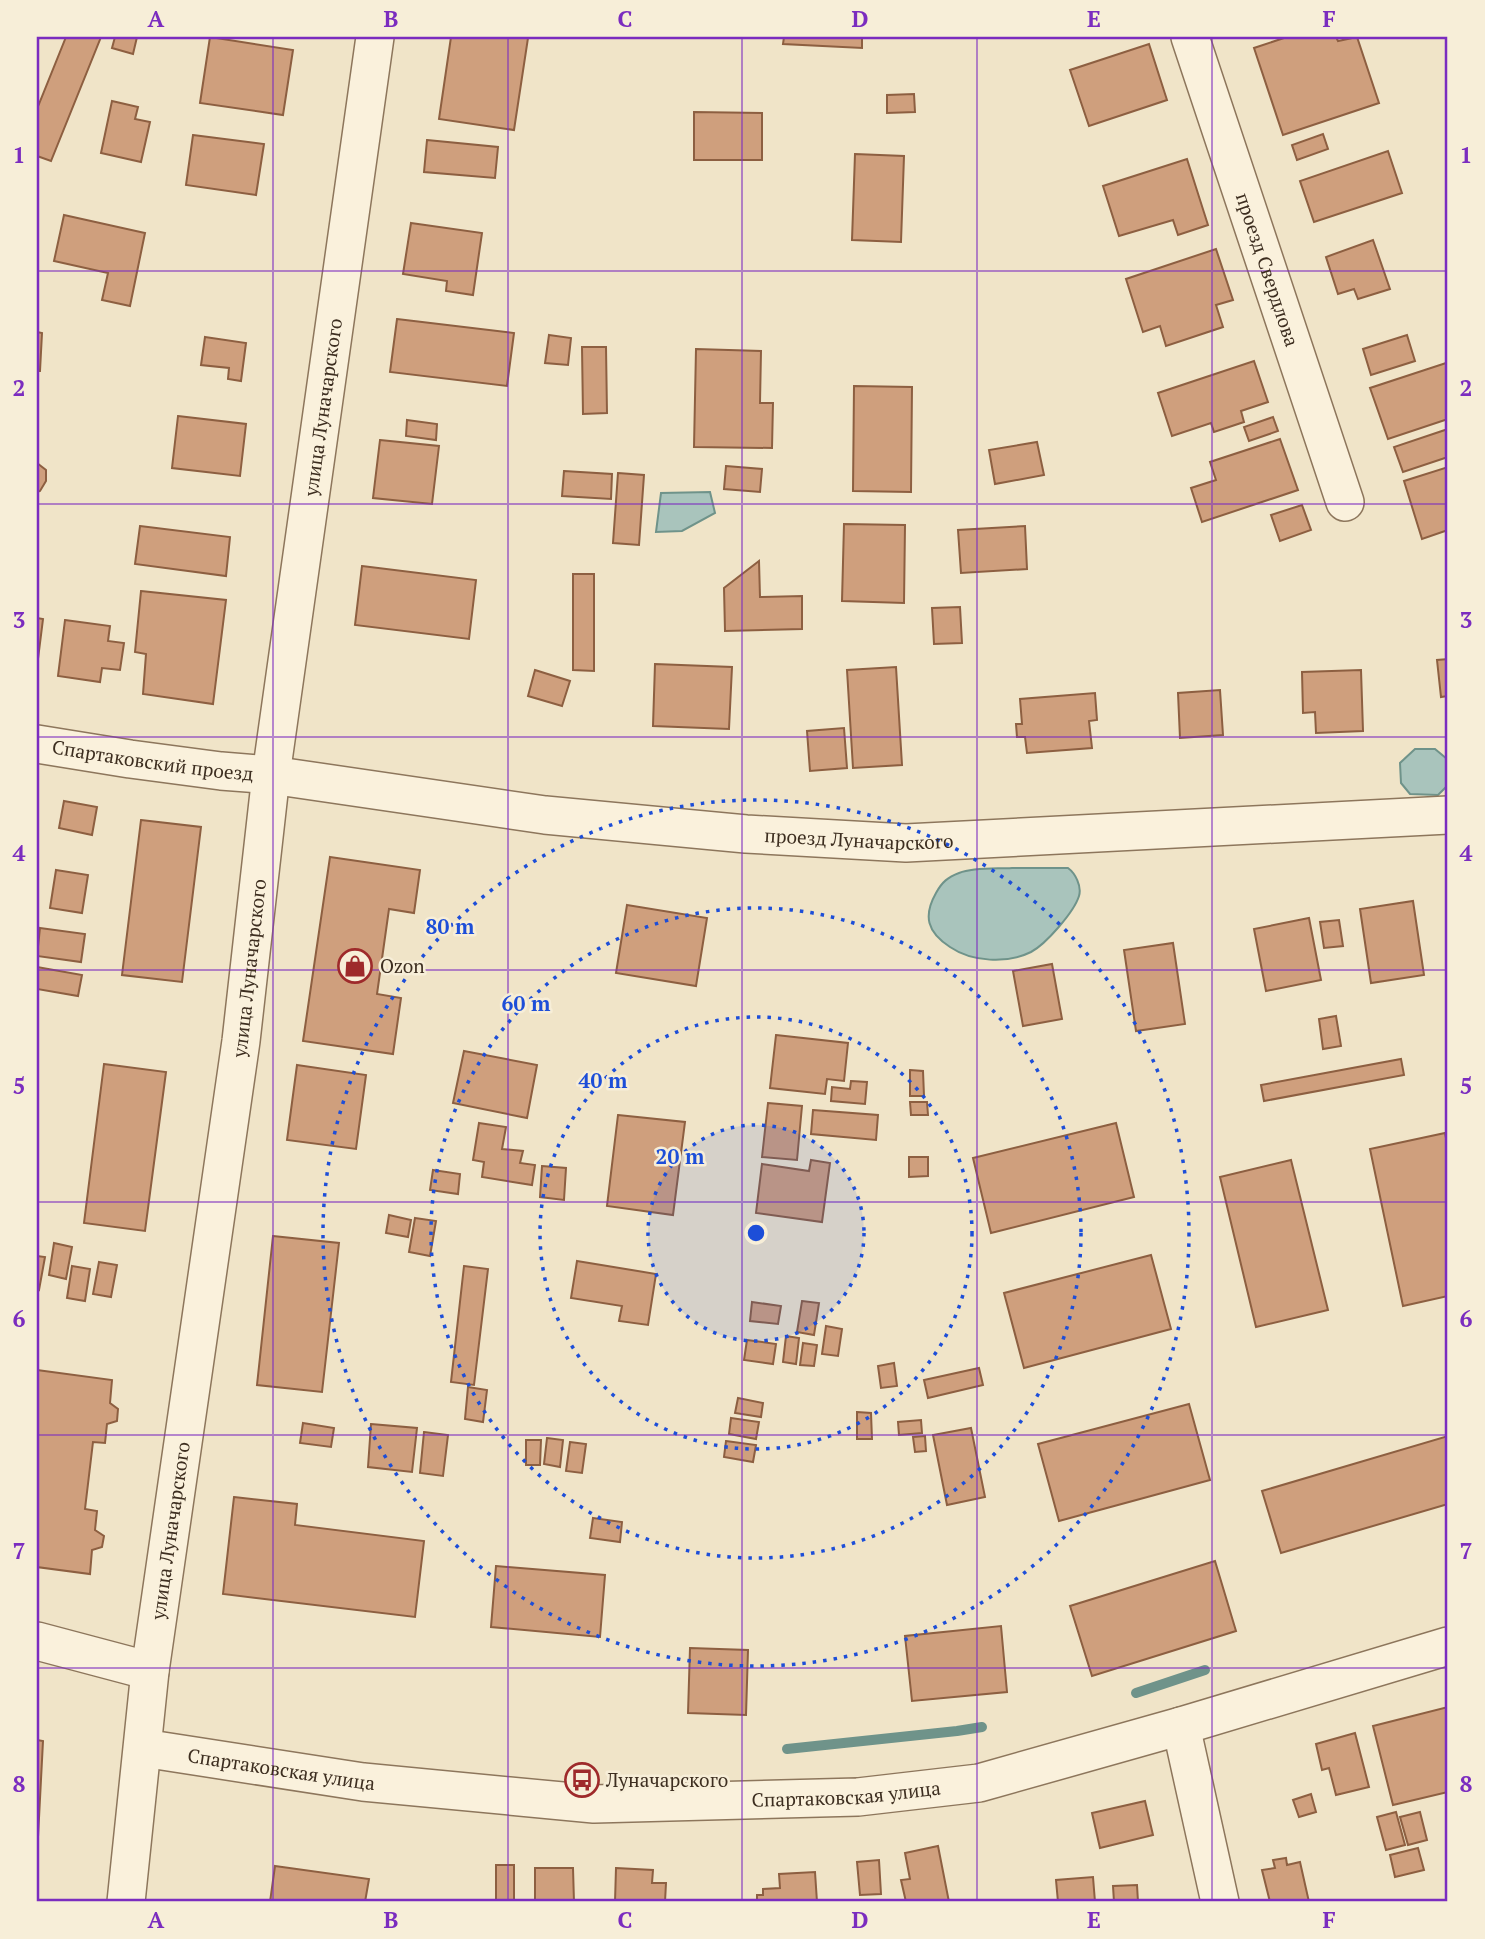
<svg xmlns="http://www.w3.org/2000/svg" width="1485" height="1939" font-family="'PT Serif',serif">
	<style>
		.water { fill: #a9c4bc; stroke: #6f938a; stroke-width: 2 }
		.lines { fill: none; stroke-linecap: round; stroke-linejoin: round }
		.stream { stroke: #6f938a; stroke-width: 10 }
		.building { fill: #cf9f7d; stroke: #8d5f41; stroke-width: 2 }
		.minor-casing { stroke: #8d765c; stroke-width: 40 }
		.minor { stroke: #faf1dc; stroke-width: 37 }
		.grid { fill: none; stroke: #7b2cbf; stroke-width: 2; stroke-opacity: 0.55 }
		.ring { fill: none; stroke: #1d4ed8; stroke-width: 3.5; stroke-dasharray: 3.5 7 }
		.labels { text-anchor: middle; stroke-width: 5; stroke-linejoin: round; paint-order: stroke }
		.street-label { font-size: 19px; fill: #3d2e20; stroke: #f7eed8 }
		.poi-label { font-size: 19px; fill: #3d2e20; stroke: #f7eed8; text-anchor: start }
		.centre { fill: #1d4ed8; stroke: #f7eed8; stroke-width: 3.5 }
		.ring-label { font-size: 21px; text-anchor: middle; font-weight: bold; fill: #1d4ed8; stroke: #f7eed8; stroke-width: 5; stroke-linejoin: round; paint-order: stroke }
		.neatline { fill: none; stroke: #7b2cbf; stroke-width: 2.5 }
		.grid-label { font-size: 23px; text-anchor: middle; font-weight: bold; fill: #7b2cbf }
	</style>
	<rect width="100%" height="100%" fill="#f0e4c8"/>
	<g class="water">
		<path d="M 710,492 L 715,513 L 682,531 L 656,532 L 661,493 Z"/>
		<path d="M 1415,749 L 1435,749 L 1447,759 L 1448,785 L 1438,795 L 1410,794 L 1401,783 L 1400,763 Z"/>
		<path d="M 1012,868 L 1068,868 C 1075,873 1082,886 1079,896 C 1074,912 1046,944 1031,952 C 1007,964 972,962 950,947 C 927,932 923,916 936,893 C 942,882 948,877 959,873 C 975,867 996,869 1012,868 Z"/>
	</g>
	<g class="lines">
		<g class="stream">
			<path d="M 1136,1693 L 1205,1670"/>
			<path d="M 787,1749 L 957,1731 L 982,1727"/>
		</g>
	</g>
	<g class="building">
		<path d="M 66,37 L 101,37 L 51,161 L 37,156 L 37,109 Z"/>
		<path d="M 115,37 L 137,37 L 133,54 L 112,48 Z"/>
		<path d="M 210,37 L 293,50 L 283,115 L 200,103 Z"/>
		<path d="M 451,37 L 528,38 L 514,130 L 439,119 Z"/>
		<path d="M 784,37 L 862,37 L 862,48 L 783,44 Z"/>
		<path d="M 1287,37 L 1336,37 L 1338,41 L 1357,37 L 1379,103 L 1283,135 L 1254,48 Z"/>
		<path d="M 1149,44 L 1167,100 L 1089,126 L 1070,70 Z"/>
		<path d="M 914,94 L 915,112 L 887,113 L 887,95 Z"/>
		<path d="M 112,101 L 138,107 L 135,119 L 150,122 L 141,162 L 101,153 Z"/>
		<path d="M 694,112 L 762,113 L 762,160 L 694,160 Z"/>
		<path d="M 1323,134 L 1328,149 L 1297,160 L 1292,145 Z"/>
		<path d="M 193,135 L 264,144 L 256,195 L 186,185 Z"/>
		<path d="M 427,140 L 498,147 L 495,178 L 424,172 Z"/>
		<path d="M 1388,151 L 1402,193 L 1314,222 L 1300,181 Z"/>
		<path d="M 855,154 L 904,156 L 901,242 L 852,240 Z"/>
		<path d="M 1187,159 L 1208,225 L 1178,235 L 1173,220 L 1119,236 L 1103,186 Z"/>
		<path d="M 64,215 L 145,233 L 130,306 L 102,300 L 108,273 L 54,261 Z"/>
		<path d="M 411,223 L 482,233 L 473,295 L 446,291 L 447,281 L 403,274 Z"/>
		<path d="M 1373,240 L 1390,289 L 1358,299 L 1354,289 L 1338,294 L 1326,257 Z"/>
		<path d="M 1216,249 L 1233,300 L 1216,305 L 1223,327 L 1166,346 L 1160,326 L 1143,332 L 1126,279 Z"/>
		<path d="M 397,319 L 514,333 L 507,386 L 390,372 Z"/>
		<path d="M 37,332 L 42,333 L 40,371 L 37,371 Z"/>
		<path d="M 549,335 L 571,338 L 568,365 L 545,363 Z"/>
		<path d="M 1407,335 L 1415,361 L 1371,375 L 1363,349 Z"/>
		<path d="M 205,337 L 246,343 L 241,381 L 228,379 L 229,368 L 201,365 Z"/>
		<path d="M 582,347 L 606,347 L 607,413 L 583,414 Z"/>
		<path d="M 696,349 L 761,351 L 760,403 L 773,403 L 772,448 L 694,447 Z"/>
		<path d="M 1254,361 L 1268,402 L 1241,411 L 1244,422 L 1214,432 L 1211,423 L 1172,436 L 1158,393 Z"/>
		<path d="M 1446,363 L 1448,368 L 1448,419 L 1388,439 L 1370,388 Z"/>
		<path d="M 854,386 L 912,387 L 911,492 L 853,491 Z"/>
		<path d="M 178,416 L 246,424 L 240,476 L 172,468 Z"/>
		<path d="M 1273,417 L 1278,431 L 1249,441 L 1244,427 Z"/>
		<path d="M 407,420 L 437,424 L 436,440 L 406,436 Z"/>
		<path d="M 1448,429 L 1448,457 L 1403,472 L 1394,447 Z"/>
		<path d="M 1280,439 L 1298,490 L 1202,522 L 1191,488 L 1216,480 L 1210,462 Z"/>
		<path d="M 380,440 L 439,446 L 432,504 L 373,498 Z"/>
		<path d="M 1037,442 L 1044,475 L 995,484 L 989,450 Z"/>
		<path d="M 37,463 L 46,470 L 46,481 L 40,491 L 37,492 Z"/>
		<path d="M 726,466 L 762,469 L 760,492 L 724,489 Z"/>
		<path d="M 1448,467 L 1448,530 L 1422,539 L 1404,481 Z"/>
		<path d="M 564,471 L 612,474 L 611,499 L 562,496 Z"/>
		<path d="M 618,473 L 644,475 L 639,545 L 613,543 Z"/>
		<path d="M 1302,505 L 1311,530 L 1280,541 L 1271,515 Z"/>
		<path d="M 844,524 L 905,525 L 904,603 L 842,601 Z"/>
		<path d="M 140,526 L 230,537 L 226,576 L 135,564 Z"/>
		<path d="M 1025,526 L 1027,569 L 961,573 L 958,530 Z"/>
		<path d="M 759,561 L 760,597 L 802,596 L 802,629 L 725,631 L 724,588 Z"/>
		<path d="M 362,566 L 476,580 L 469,639 L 355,625 Z"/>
		<path d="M 573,574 L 594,574 L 594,671 L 573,670 Z"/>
		<path d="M 141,591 L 226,600 L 213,704 L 143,694 L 146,654 L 135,652 Z"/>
		<path d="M 960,607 L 962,643 L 934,644 L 932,608 Z"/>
		<path d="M 37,618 L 43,619 L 37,667 Z"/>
		<path d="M 65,620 L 110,626 L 108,641 L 124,643 L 120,670 L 102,668 L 100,682 L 58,676 Z"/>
		<path d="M 1448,659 L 1448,696 L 1441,697 L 1437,660 Z"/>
		<path d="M 655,664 L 732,667 L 729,729 L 653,726 Z"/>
		<path d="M 896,667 L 902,765 L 853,768 L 847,670 Z"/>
		<path d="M 535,670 L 570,681 L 562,706 L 528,696 Z"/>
		<path d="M 1361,670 L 1363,731 L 1316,733 L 1315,712 L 1303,713 L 1302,672 Z"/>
		<path d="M 1220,690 L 1223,735 L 1180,738 L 1178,693 Z"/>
		<path d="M 1095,693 L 1097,720 L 1089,721 L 1092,748 L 1027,753 L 1025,737 L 1017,737 L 1016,724 L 1022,724 L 1020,699 Z"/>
		<path d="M 844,728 L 847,768 L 810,771 L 807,731 Z"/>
		<path d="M 64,801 L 97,807 L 92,835 L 59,828 Z"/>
		<path d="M 141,820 L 201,827 L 182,982 L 122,975 Z"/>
		<path d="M 330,857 L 420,870 L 414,913 L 389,909 L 377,994 L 401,998 L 393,1054 L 303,1041 Z"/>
		<path d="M 56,870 L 88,875 L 82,913 L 50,908 Z"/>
		<path d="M 1413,901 L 1424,975 L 1371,983 L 1360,909 Z"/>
		<path d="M 627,905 L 707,918 L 696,986 L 616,973 Z"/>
		<path d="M 1309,918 L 1321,980 L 1266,991 L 1254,929 Z"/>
		<path d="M 1339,920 L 1343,946 L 1324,948 L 1320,922 Z"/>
		<path d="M 40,928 L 85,934 L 81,962 L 37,956 Z"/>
		<path d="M 1173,943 L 1185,1024 L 1136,1031 L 1124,950 Z"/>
		<path d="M 1052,964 L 1062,1019 L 1023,1026 L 1013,971 Z"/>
		<path d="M 37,967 L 82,975 L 78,996 L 37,989 Z"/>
		<path d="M 1336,1016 L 1341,1046 L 1323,1049 L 1319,1019 Z"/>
		<path d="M 776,1035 L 848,1043 L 844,1081 L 827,1079 L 825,1094 L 770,1088 Z"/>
		<path d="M 464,1051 L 537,1065 L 527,1118 L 453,1103 Z"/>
		<path d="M 1401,1059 L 1404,1075 L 1264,1101 L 1261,1085 Z"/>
		<path d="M 104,1064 L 166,1072 L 145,1231 L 84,1223 Z"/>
		<path d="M 297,1065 L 366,1075 L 356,1149 L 287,1140 Z"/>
		<path d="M 910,1070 L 923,1071 L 924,1096 L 910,1096 Z"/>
		<path d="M 851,1081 L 867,1082 L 865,1104 L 831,1101 L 832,1087 L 850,1089 Z"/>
		<path d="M 910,1102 L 927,1102 L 928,1115 L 911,1115 Z"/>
		<path d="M 768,1103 L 802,1106 L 797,1160 L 762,1157 Z"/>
		<path d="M 813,1110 L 878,1115 L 876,1140 L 811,1134 Z"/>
		<path d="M 618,1115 L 685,1122 L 673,1215 L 607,1206 Z"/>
		<path d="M 479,1123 L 506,1127 L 502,1149 L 523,1151 L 520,1163 L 535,1165 L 532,1185 L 482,1177 L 484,1162 L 473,1160 Z"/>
		<path d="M 1116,1123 L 1134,1197 L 991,1233 L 973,1158 Z"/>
		<path d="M 1445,1133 L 1448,1148 L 1448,1296 L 1403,1306 L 1370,1149 Z"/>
		<path d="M 909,1157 L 928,1157 L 928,1176 L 909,1177 Z"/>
		<path d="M 811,1160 L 830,1163 L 822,1222 L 756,1213 L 762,1164 L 809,1171 Z"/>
		<path d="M 1291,1160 L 1328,1310 L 1256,1327 L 1220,1177 Z"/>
		<path d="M 542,1166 L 566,1168 L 564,1200 L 540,1197 Z"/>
		<path d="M 433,1170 L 460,1174 L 458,1194 L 430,1190 Z"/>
		<path d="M 389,1215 L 411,1220 L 408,1237 L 386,1233 Z"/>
		<path d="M 415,1218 L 436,1221 L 430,1256 L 409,1252 Z"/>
		<path d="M 273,1236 L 339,1243 L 322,1392 L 257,1385 Z"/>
		<path d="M 54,1243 L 72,1247 L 66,1279 L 49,1275 Z"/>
		<path d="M 1151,1255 L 1171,1329 L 1024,1368 L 1004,1293 Z"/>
		<path d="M 37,1256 L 45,1257 L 39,1290 L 37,1289 Z"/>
		<path d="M 577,1261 L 656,1274 L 648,1325 L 619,1321 L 622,1306 L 571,1298 Z"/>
		<path d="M 99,1262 L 117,1265 L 111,1297 L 93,1294 Z"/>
		<path d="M 72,1266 L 90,1269 L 85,1301 L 67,1298 Z"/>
		<path d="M 464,1266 L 488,1269 L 474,1385 L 451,1382 Z"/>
		<path d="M 802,1301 L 819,1303 L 814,1335 L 797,1332 Z"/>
		<path d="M 752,1302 L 781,1306 L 778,1324 L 750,1321 Z"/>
		<path d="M 826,1326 L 842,1329 L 838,1356 L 822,1354 Z"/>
		<path d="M 786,1336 L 799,1338 L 796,1364 L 783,1362 Z"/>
		<path d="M 747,1340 L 776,1344 L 773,1364 L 744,1360 Z"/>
		<path d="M 803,1343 L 817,1345 L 814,1366 L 800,1365 Z"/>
		<path d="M 894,1363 L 897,1386 L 881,1388 L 878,1366 Z"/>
		<path d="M 979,1368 L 983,1385 L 928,1398 L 924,1380 Z"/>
		<path d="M 37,1370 L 112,1380 L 110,1403 L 118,1409 L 117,1421 L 107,1424 L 105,1443 L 93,1442 L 85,1509 L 97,1511 L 95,1530 L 104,1536 L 102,1547 L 92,1550 L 90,1574 L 37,1567 Z"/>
		<path d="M 468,1387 L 487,1390 L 483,1422 L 465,1419 Z"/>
		<path d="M 738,1398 L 763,1403 L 761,1417 L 735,1413 Z"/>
		<path d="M 1189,1404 L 1210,1480 L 1059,1521 L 1038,1444 Z"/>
		<path d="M 857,1412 L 871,1413 L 872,1439 L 857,1439 Z"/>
		<path d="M 731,1418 L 759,1422 L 756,1439 L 729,1434 Z"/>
		<path d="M 921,1420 L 922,1433 L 899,1435 L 898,1422 Z"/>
		<path d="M 303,1423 L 334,1428 L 331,1447 L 300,1443 Z"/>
		<path d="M 371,1424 L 417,1428 L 412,1472 L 368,1467 Z"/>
		<path d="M 971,1428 L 985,1497 L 947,1505 L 933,1435 Z"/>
		<path d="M 424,1432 L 448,1435 L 443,1476 L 420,1473 Z"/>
		<path d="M 925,1436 L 926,1451 L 915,1452 L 913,1437 Z"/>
		<path d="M 1448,1436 L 1448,1504 L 1281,1553 L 1262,1491 Z"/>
		<path d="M 547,1438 L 563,1440 L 560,1467 L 544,1464 Z"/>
		<path d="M 526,1440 L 541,1440 L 540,1465 L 526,1465 Z"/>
		<path d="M 726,1441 L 756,1445 L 753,1462 L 724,1457 Z"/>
		<path d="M 570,1442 L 586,1444 L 582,1473 L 566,1471 Z"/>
		<path d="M 234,1497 L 297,1504 L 295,1525 L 424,1541 L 415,1617 L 223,1594 Z"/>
		<path d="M 593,1518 L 622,1522 L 620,1542 L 590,1538 Z"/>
		<path d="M 1215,1561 L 1236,1631 L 1092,1676 L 1070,1606 Z"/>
		<path d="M 496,1566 L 605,1575 L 600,1637 L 491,1627 Z"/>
		<path d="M 1001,1626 L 1007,1692 L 912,1701 L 905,1636 Z"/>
		<path d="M 690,1648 L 748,1650 L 746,1715 L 688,1713 Z"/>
		<path d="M 1448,1707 L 1448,1792 L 1393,1805 L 1373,1726 Z"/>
		<path d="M 1355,1733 L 1369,1787 L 1336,1795 L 1329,1768 L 1322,1770 L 1316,1744 Z"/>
		<path d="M 37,1740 L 43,1741 L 38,1837 L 37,1837 Z"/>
		<path d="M 1311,1794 L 1316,1812 L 1299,1817 L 1293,1800 Z"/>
		<path d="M 1145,1801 L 1153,1835 L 1100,1848 L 1092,1813 Z"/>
		<path d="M 1396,1812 L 1405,1845 L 1386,1850 L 1377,1817 Z"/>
		<path d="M 1420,1812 L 1427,1840 L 1408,1845 L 1400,1817 Z"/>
		<path d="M 938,1846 L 949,1902 L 906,1902 L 901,1880 L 910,1879 L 905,1853 Z"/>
		<path d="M 1418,1848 L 1424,1870 L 1395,1877 L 1390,1855 Z"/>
		<path d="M 1286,1858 L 1287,1865 L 1300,1862 L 1309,1902 L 1270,1902 L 1262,1870 L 1275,1868 L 1273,1860 Z"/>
		<path d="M 879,1860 L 881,1894 L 860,1895 L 857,1862 Z"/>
		<rect x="496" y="1865" width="18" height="37"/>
		<path d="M 275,1866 L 369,1879 L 365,1902 L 270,1902 Z"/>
		<path d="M 535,1868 L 573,1868 L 574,1902 L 519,1902 L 535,1901 Z"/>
		<path d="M 616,1868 L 653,1870 L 652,1883 L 666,1883 L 665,1902 L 615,1902 Z"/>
		<path d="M 815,1872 L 817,1902 L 757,1902 L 757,1895 L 763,1895 L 763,1889 L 780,1888 L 779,1874 Z"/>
		<path d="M 1093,1877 L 1095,1902 L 1058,1902 L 1056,1880 Z"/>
		<path d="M 1137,1885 L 1138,1902 L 1114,1902 L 1113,1886 Z"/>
	</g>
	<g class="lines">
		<g class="minor-casing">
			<g id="minor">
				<path id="s1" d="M 1190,37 L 1345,502"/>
				<path id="s2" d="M 37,744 L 130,759 L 221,771 L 271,775 L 545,815 L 746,834 L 906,843 L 1448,815"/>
				<path d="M 37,1641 L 150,1671"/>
				<path d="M 1181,1726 L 1220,1902"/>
				<path id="s3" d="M 143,1748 L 363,1782 L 594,1804 L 858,1797 L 979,1783 L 1181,1726 L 1448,1646"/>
				<path id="s4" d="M 126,1902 L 150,1671 L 241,1041 L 271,775 L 375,37"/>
			</g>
		</g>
		<use href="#minor" class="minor"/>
	</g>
	<path class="grid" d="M 273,37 L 273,1902M 508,37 L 508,1902M 742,37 L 742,1902M 977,37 L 977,1902M 1212,37 L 1212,1902M 37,271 L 1448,271M 37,504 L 1448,504M 37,737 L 1448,737M 37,970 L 1448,970M 37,1202 L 1448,1202M 37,1435 L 1448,1435M 37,1668 L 1448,1668"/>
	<circle cx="756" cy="1233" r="108" fill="#1d4ed8" fill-opacity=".12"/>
	<g class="ring">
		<circle cx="756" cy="1233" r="108"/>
		<circle cx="756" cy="1233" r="216"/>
		<circle cx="756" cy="1233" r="325"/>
		<circle cx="756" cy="1233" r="433"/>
	</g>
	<defs>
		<g id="shop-ring" transform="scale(1.75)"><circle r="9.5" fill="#f7eed8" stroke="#9e2a2b" stroke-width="1.5"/><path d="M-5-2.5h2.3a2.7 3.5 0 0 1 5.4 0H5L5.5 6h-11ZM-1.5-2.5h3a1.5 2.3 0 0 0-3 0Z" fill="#9e2a2b"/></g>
		<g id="bus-ring" transform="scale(1.75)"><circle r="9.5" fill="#f7eed8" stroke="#9e2a2b" stroke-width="1.5"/><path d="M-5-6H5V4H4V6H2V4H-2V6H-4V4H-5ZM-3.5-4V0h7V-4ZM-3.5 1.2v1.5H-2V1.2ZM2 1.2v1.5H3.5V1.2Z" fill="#9e2a2b"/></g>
	</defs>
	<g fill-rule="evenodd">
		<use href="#shop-ring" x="355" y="966"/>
		<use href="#bus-ring" x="582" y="1780"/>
	</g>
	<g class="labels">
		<g class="street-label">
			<text dy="7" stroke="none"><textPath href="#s1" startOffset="245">проезд Свердлова</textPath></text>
			<text dy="7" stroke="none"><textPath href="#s4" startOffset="1508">улица Луначарского</textPath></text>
			<text dy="7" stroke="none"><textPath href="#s2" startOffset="117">Спартаковский проезд</textPath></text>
			<text dy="7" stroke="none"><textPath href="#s2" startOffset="828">проезд Луначарского</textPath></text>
			<text dy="7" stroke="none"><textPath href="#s4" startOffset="942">улица Луначарского</textPath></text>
			<text dy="7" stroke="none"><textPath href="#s4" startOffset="374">улица Луначарского</textPath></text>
			<text dy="7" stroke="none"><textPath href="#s3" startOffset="140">Спартаковская улица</textPath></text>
			<text dy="7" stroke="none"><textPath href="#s3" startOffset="707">Спартаковская улица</textPath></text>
		</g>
		<g class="poi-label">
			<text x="380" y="973">Ozon</text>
			<text x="606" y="1787">Луначарского</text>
		</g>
	</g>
	<circle cx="756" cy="1233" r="10" class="centre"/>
	<g class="ring-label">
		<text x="450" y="934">80 m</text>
		<text x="526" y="1011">60 m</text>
		<text x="603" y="1088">40 m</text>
		<text x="680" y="1164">20 m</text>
	</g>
	<rect width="1485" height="1939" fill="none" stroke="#f7eed8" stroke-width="77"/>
	<rect x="38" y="38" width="1408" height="1862" class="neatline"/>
	<g class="grid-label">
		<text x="156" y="27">A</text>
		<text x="391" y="27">B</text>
		<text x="625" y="27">C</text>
		<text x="860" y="27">D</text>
		<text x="1094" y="27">E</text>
		<text x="1329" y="27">F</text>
		<text x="19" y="163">1</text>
		<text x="1466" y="163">1</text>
		<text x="19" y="396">2</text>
		<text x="1466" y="396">2</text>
		<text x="19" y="628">3</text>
		<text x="1466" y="628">3</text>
		<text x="19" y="861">4</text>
		<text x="1466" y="861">4</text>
		<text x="19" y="1094">5</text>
		<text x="1466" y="1094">5</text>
		<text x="19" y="1327">6</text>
		<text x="1466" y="1327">6</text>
		<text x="19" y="1559">7</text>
		<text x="1466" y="1559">7</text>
		<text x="19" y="1792">8</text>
		<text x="1466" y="1792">8</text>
		<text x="156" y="1928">A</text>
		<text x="391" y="1928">B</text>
		<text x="625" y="1928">C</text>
		<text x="860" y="1928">D</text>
		<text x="1094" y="1928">E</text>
		<text x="1329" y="1928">F</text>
	</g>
</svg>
